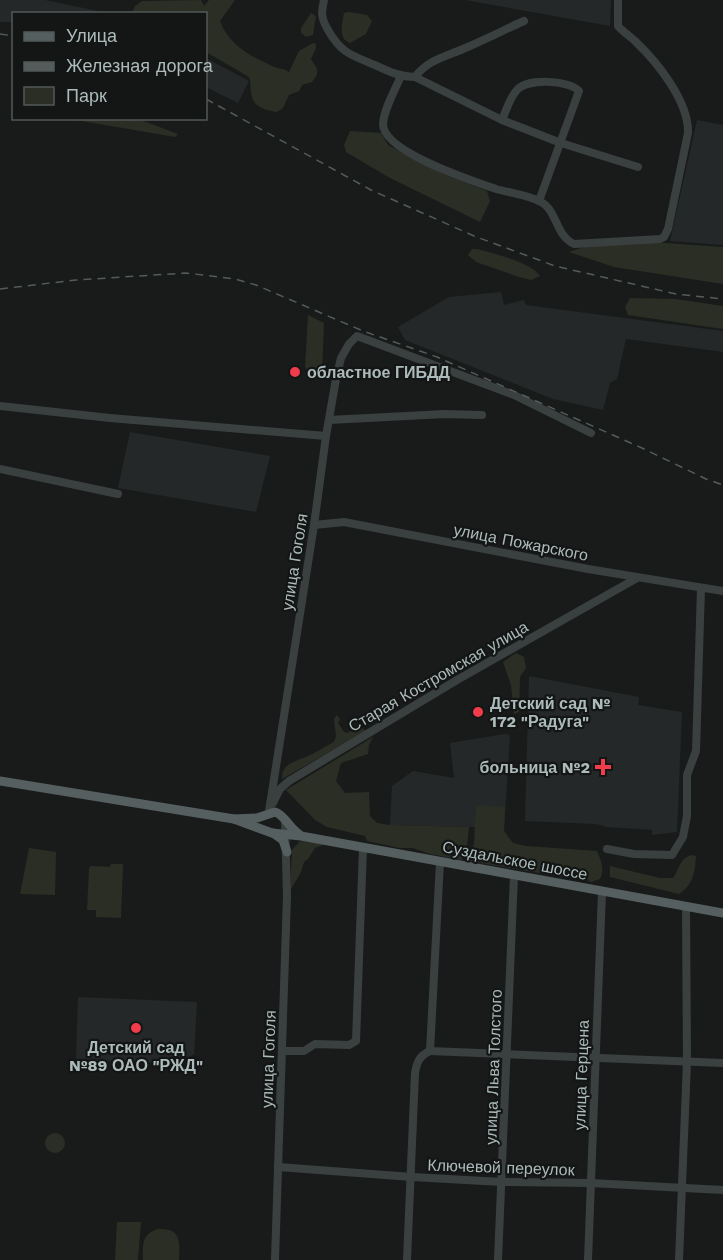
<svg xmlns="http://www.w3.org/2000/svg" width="723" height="1260" font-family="'Work Sans',sans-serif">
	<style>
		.built { fill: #252828 }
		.green { fill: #2b2e25 }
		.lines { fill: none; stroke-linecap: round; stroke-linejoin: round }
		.minor { stroke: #3a4040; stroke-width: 8 }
		.major { stroke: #565f5f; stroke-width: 9 }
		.rail { stroke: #535b5b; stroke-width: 1.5; stroke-dasharray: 8 6; stroke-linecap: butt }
		.poi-dot { fill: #f13c4c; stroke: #141616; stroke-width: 2 }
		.labels { text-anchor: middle; stroke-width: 4.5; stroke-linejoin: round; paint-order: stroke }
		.poi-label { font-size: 16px; font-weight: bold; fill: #acbbba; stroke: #141616; text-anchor: start }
		.street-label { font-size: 16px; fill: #acbbba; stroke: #141616 }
	</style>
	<rect width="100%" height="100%" fill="#191b1b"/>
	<g class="built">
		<path d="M 0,0 L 45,0 L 108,13 L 14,14 L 13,22 L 0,22 Z"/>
		<path d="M 465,0 L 611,0 L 610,26 Z"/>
		<path d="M 206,58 L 249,81 L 238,103 L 206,87 Z"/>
		<path d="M 697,120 L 723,125 L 723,245 L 670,241 Z"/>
		<path d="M 501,292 L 504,305 L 524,300 L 526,305 L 723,331 L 723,352 L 626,339 L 617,379 L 610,383 L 603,410 L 553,399 L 405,340 L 398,327 L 449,297 Z"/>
		<path d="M 130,432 L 270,456 L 256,512 L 118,488 Z"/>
		<path d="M 529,676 L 639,697 L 638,705 L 682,712 L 677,832 L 652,835 L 652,830 L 607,827 L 596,824 L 525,821 Z"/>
		<path d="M 505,734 L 510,735 L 504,831 L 472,827 L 390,825 L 392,786 L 413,771 L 454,778 L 450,743 Z"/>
		<path d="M 78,997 L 197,1002 L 194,1054 L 180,1064 L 76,1059 Z"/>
	</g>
	<g class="green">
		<path d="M 201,0 L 204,6 L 209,0 L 235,0 L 220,21 C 229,45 250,56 272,66 C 278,69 284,68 289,72 L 299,51 L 313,43 L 316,44 L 316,48 L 311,59 L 317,69 L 317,75 L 312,82 L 302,85 L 299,91 L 289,95 L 283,108 L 277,112 C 265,110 252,107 251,92 C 250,86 251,83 249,77 L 206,52 L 206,14 L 132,13 L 135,6 L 142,1 Z"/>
		<path d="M 349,12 L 367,15 L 372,21 L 366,34 L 350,43 C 338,39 342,24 344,13 Z"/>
		<path d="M 311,13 L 316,16 L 313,35 L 306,37 L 301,33 L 301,28 Z"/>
		<path d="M 70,119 L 138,119 L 178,134 L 175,137 Z"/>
		<path d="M 350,131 L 381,133 L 388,145 L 443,174 L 487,191 L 490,201 L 480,222 L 390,178 L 346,152 L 344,145 Z"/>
		<path d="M 607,239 L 723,247 L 723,284 L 614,267 L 569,252 Z"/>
		<path d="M 472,249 L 477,249 C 492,253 533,263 540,276 L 531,280 L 519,277 L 476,262 L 468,255 Z"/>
		<path d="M 630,298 L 675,299 L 723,306 L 723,329 L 628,315 L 625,307 Z"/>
		<path d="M 308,315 L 324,323 L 322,374 L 310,374 L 305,367 Z"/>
		<path d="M 516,653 L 524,657 L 526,668 L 520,677 L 519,712 L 514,714 L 511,685 L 503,662 Z"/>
		<path d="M 337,715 L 340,719 L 338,723 L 344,732 L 347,733 L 360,727 L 366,731 L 282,779 C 281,763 297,761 308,756 C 317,752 326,746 334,742 L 336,736 L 334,719 Z"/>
		<path d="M 373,737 L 369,745 L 368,754 L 341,763 L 336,781 L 345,793 L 369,792 L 370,816 L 377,823 L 390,825 L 469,827 L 467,846 L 462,860 L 430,854 L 413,848 L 400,848 L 367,841 L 365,836 L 327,827 L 315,820 L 286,790 Z"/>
		<path d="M 478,805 L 505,807 L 504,831 L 513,843 L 526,846 L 597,851 C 601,860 605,870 600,879 L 591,882 L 582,877 L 568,878 L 469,861 L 474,844 L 476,807 Z"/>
		<path d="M 300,841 L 326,844 L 315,848 L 308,859 L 304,862 L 301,872 L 290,891 L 292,850 Z"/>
		<path d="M 29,848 L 56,852 L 55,895 L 20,894 Z"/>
		<path d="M 692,855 L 696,856 C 695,872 693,885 679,894 L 610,877 L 610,866 L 660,878 L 673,878 C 680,869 679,858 692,855 Z"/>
		<path d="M 111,864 L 123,864 L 121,918 L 96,917 L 96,910 L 87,910 L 89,868 L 91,866 L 110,867 Z"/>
		<circle cx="55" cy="1143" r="10"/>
		<path d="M 117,1222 L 141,1222 L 138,1260 L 115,1260 Z"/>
		<path d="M 158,1229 C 181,1228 180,1241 179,1260 L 143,1260 C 143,1245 141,1234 158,1229 Z"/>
	</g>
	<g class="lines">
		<g class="minor">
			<path d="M 324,0 C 321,13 321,18 328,30 C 341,53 351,55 375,65 C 388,71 400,77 415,77 L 502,120 L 561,143 L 638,167"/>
			<path d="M 401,76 C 395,90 384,109 383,124 C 383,152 473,181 496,189 C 510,193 528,195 541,202 C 557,210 555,235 574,244 L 660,239 L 664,237 L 668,229 L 688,133 C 689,102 658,63 636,42 C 630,36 623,32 618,26 L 618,0"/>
			<path d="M 415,77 C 428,60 444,57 463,49 C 484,40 504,30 524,21"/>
			<path d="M 502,120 C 506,111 510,97 517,90 C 527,78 569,80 579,91 L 539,201"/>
			<path d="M 0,406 L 110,418 L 326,436"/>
			<path d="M 329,420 L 445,414 L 482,415"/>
			<path d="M 0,469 L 118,494"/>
			<path d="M 314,525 L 344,522 L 588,569 L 723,591"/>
			<path d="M 273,803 L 280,789 L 289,781 L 457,680 L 637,578"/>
			<path d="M 269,811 L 314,525 L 326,436 L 336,379 L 341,358 L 349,344 L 357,336 L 514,395 L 591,433"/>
			<path d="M 607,849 L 634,854 L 672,855 L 683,837 L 687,816 L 687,775 L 696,751 L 701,588"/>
			<path d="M 282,1051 L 304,1051 L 315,1044 L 349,1045 L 356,1041 L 363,848"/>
			<path d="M 430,1051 L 723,1063"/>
			<path d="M 430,1051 L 440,862"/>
			<path d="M 278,1167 L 412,1177 L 502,1182 L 591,1183 L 723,1190"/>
			<path d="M 275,1260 L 287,896 L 285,822"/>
			<path d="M 407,1260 L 415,1073 C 417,1062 419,1056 430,1051"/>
			<path d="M 498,1260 L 514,875"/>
			<path d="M 588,1260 L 602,892"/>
			<path d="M 679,1260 L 687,1062 L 686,907"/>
		</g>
		<g class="major">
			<path d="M 0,781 L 234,819 L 257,818 L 275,812 C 285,815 289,828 299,834"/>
			<path d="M 234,819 L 272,833 L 301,836 L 723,913"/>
			<path d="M 273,833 L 283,840 L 287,852"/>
		</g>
		<g class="rail">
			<path d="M 0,34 L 14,36"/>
			<path d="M 206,99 L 371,190 L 474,236 L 555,266 L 676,294 L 723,299"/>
			<path d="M 0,289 L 76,280 L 186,273 L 235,279 L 256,285 L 363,331 L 437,357 L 642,448 L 706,479 L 723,485"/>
		</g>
	</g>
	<g class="poi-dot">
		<circle cx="295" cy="372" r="6"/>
		<circle cx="478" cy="712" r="6"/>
		<path d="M600 758h6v6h6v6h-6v6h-6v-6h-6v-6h6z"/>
		<circle cx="136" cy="1028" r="6"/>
	</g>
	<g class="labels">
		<g class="poi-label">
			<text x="307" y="378">областное ГИБДД</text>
			<text x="490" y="709">Детский сад №<tspan x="490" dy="18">172 "Радуга"</tspan></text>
			<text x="590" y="773" text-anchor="end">больница №2</text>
			<text x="136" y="1053" text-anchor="middle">Детский сад<tspan x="136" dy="18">№89 ОАО "РЖД"</tspan></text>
		</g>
		<g class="street-label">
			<text transform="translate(521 542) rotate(11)" y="6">улица Пожарского</text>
			<text transform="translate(294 562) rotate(-81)" y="6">улица Гоголя</text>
			<text transform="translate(438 676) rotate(-30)" y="6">Старая Костромская улица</text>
			<text transform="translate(515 860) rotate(11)" y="6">Суздальское шоссе</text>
			<text transform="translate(268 1059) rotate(-88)" y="6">улица Гоголя</text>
			<text transform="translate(493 1067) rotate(-88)" y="6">улица Льва Толстого</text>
			<text transform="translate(581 1075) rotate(-88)" y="6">улица Герцена</text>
			<text transform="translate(501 1167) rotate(2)" y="6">Ключевой переулок</text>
		</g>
	</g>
	<rect x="12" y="12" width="195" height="108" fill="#141616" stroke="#515858" stroke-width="1.5"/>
	<rect x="24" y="32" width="30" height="9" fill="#565f5f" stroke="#515858" stroke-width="1.5"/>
	<text x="66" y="42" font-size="18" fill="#acbbba">Улица</text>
	<rect x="24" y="62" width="30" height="9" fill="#535b5b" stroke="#515858" stroke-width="1.5"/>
	<text x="66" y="72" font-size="18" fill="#acbbba">Железная дорога</text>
	<rect x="24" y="87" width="30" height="18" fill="#2b2e25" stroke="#515858" stroke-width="1.5"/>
	<text x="66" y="102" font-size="18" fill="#acbbba">Парк</text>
</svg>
